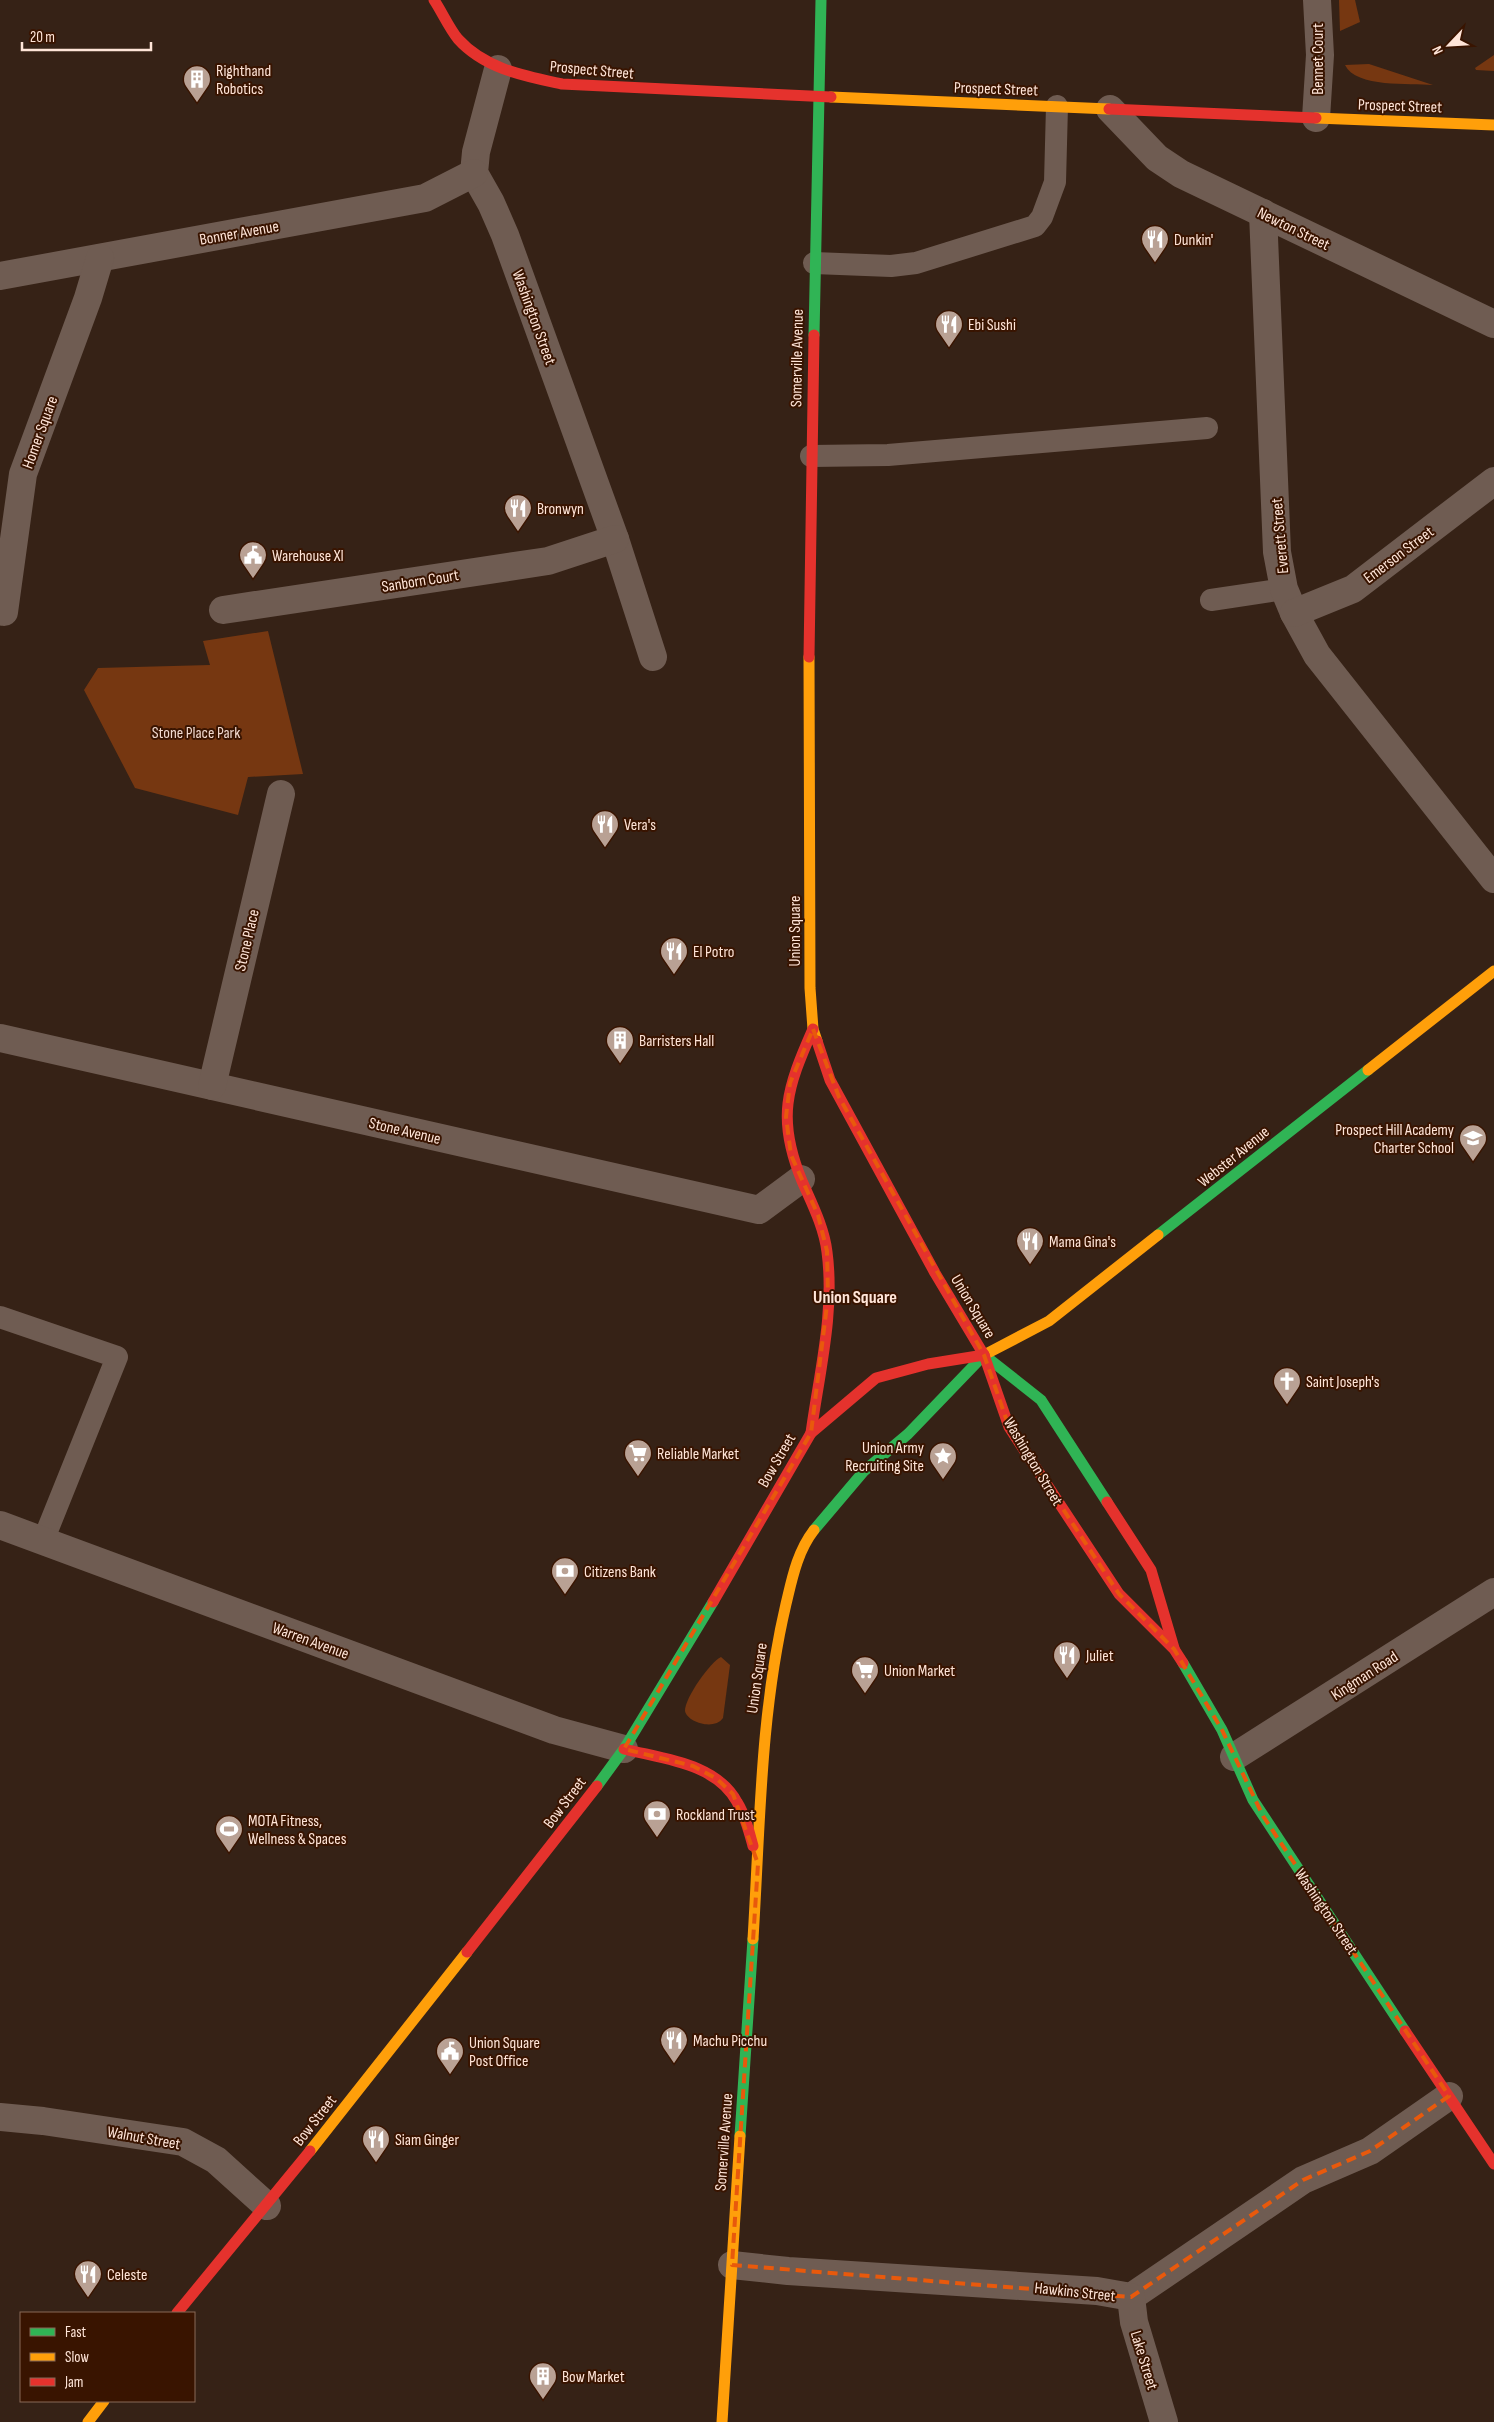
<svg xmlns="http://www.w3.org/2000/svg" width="1494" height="2422" font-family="'Sofia Sans Condensed',sans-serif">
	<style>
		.green { fill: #763711 }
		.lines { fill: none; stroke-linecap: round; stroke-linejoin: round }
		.lane { stroke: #6f5c52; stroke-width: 22 }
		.street { stroke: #6f5c52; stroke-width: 28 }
		.fast { stroke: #30b455; stroke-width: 11 }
		.slow { stroke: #ff9f0a; stroke-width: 11 }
		.jam { stroke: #e5322d; stroke-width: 11 }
		.marked { fill: none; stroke: #e8590c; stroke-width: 4; stroke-dasharray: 10 6; stroke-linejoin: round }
		.labels { text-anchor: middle; stroke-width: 4; stroke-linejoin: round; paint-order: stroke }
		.street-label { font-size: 16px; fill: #ffe5d8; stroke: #391400 }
		.poi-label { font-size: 16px; fill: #ffe5d8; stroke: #391400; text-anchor: start }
		.park-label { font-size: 16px; fill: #f2dacf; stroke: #391400 }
		.neighbourhood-label { font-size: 18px; font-weight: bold; fill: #ffe5d8; stroke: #391400 }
	</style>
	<rect width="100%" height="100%" fill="#362216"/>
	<g class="green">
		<path d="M 1339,0 L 1355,0 L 1360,22 L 1340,31 Z"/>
		<path d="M 1494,55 L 1494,71 L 1476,70 L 1475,68 Z"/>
		<path d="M 1369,64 L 1433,85 C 1410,83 1356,88 1345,65 Z"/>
		<path d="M 268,631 L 303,774 L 248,777 L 238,815 L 135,788 L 84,690 L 98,668 L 210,665 L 203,641 Z"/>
		<path d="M 721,1657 L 730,1665 L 723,1718 C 714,1731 687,1722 685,1711 C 684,1699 711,1661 721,1657 Z"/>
	</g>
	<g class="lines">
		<g class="lane">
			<path d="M 814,263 L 891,266 L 916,263 L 1035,226 L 1042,217 L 1055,182 L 1057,106"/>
			<path d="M 811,456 L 888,455 L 1207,428"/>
			<path d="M 1211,600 L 1284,589"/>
			<path d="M 0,1317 L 117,1357 L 43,1541"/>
		</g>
		<g class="street">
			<path d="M 498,69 L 476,152 L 474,173 L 491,203 L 505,235 L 615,539 L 653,657"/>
			<path d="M 1110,109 L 1157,158 L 1181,174 L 1494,324"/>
			<path d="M 1316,118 L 1320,55 L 1317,0"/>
			<path d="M 1263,213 L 1277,552 L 1284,589 L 1294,613 L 1317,655 L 1494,879"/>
			<path d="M 0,276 L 425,198 L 474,173"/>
			<path d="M 223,610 L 548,561 L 615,539"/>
			<path d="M 4,612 L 23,474 L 88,298 L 100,258"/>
			<path d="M 1294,613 L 1353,589 L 1494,481"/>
			<path d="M 0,1038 L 759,1210 L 801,1179"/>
			<path d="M 212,1086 L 281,794"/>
			<path d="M 0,1525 L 554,1730 L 624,1749"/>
			<path d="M 1234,1757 L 1494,1592"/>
			<path d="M 0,2117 L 43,2121 L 183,2142 L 216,2160 L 267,2206"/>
			<path d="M 732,2265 L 788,2271 L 1097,2291 L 1131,2297 L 1303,2180 L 1370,2151 L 1449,2096"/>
			<path d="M 1131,2297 L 1134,2322 L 1164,2422"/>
		</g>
		<g class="fast">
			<path d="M 814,335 L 821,0"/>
			<path d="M 1158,1235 L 1368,1070"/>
			<path d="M 984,1355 L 1041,1400 L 1107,1502"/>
			<path d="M 814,1530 L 864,1471 L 908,1434 L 984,1355"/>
			<path d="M 1183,1663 L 1222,1730 L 1253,1800 L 1405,2031"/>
			<path d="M 597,1786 L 624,1749 L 713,1602"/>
			<path d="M 740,2136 L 753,1939"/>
		</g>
		<g class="slow">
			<path d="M 831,97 L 1109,109"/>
			<path d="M 1316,118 L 1494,125"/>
			<path d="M 809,657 L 810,988 L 813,1029 L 817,1041"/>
			<path d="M 1368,1070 L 1494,971"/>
			<path d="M 984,1355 L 1049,1321 L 1158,1235"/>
			<path d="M 753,1939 C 760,1827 760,1714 786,1604 C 792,1579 797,1552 814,1530"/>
			<path d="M 310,2151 L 467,1952"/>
			<path d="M 88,2422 L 104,2401"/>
			<path d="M 722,2422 L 740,2136"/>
		</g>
		<g class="jam">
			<path d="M 434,0 C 442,12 449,28 458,39 C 485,69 525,76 562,84 L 831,97"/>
			<path d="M 1109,109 L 1316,118"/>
			<path d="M 809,657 L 814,335"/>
			<path d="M 817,1041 L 830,1080 L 935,1273 L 984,1355"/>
			<path d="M 984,1355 L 1009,1427 L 1119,1594 L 1174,1649 L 1183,1663"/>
			<path d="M 811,1433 C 819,1374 835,1312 827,1252 C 824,1227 812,1204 802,1181 C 776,1118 787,1088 813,1029"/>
			<path d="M 1107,1502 L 1151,1570 L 1174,1648"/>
			<path d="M 713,1602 L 811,1433 L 876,1378 L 928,1364 L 984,1355"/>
			<path d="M 624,1749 C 663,1759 716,1763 737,1802 C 745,1815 749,1831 753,1846"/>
			<path d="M 467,1952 L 597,1786"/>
			<path d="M 1405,2031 L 1494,2164"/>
			<path d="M 177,2313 L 310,2151"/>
		</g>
	</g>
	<path class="marked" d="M 813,1029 L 839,1097 L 984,1355 L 1009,1427 L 1119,1594 L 1174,1649 L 1222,1730 L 1263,1816 L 1449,2096 L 1370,2151 L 1303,2180 L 1131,2297 L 732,2265 L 758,1864 L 733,1794 L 717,1779 L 693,1766 L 624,1749 L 811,1433 L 828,1297 L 827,1251 L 818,1215 L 791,1155 L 786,1117 L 790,1083 Z"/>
	<defs>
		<g id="building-pin" transform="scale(1.4375)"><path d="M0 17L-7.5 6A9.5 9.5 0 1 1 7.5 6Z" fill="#b9a194" stroke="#391400"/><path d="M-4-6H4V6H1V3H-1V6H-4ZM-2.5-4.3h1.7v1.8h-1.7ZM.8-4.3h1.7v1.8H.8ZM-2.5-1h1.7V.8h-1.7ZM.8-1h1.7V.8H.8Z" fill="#fff"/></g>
		<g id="restaurant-pin" transform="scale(1.4375)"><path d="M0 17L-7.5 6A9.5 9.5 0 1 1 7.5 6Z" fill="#b9a194" stroke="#391400"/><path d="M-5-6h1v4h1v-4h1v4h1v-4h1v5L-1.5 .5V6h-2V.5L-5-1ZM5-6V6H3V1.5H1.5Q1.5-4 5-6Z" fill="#fff"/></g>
		<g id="civic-pin" transform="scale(1.4375)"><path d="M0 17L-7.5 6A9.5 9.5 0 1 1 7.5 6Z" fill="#b9a194" stroke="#391400"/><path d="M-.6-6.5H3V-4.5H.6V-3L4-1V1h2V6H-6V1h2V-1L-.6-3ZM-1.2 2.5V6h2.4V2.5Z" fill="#fff"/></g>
		<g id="school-pin" transform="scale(1.4375)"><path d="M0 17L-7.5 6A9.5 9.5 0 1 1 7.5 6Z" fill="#b9a194" stroke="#391400"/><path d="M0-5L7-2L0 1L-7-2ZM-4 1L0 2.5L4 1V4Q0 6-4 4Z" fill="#fff"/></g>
		<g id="church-pin" transform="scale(1.4375)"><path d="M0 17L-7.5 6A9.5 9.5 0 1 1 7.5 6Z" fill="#b9a194" stroke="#391400"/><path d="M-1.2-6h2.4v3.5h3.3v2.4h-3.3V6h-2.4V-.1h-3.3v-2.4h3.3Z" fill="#fff"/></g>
		<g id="supermarket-pin" transform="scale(1.4375)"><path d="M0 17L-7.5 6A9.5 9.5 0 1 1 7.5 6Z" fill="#b9a194" stroke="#391400"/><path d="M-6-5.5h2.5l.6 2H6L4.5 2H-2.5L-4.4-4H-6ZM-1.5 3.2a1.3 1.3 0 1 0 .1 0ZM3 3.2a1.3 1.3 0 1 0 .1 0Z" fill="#fff"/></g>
		<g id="sight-pin" transform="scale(1.4375)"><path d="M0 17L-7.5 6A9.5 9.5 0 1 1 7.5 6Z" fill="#b9a194" stroke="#391400"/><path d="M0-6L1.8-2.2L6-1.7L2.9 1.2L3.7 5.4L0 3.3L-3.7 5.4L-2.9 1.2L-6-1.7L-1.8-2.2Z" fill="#fff"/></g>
		<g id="bank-pin" transform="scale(1.4375)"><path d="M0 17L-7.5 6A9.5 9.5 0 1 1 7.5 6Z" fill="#b9a194" stroke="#391400"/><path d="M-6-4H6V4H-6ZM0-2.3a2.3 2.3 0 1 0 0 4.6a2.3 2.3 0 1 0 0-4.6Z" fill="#fff"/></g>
		<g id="stadium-pin" transform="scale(1.4375)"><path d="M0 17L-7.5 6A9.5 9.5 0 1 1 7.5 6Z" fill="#b9a194" stroke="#391400"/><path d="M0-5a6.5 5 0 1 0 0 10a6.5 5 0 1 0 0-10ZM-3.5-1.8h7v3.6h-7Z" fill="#fff"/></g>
	</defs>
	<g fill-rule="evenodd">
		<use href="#building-pin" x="197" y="79"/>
		<use href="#restaurant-pin" x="1155" y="239"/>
		<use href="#restaurant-pin" x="949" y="324"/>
		<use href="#restaurant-pin" x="518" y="508"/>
		<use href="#civic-pin" x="253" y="555"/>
		<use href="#restaurant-pin" x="605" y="824"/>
		<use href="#restaurant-pin" x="674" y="951"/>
		<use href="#building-pin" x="620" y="1040"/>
		<use href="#school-pin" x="1473" y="1138"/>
		<use href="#restaurant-pin" x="1030" y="1241"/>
		<use href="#church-pin" x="1287" y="1381"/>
		<use href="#supermarket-pin" x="638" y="1453"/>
		<use href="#sight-pin" x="943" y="1456"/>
		<use href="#bank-pin" x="565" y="1571"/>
		<use href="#restaurant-pin" x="1067" y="1655"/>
		<use href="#supermarket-pin" x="865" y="1670"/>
		<use href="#bank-pin" x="657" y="1814"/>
		<use href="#stadium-pin" x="229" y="1829"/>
		<use href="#restaurant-pin" x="674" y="2040"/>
		<use href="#civic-pin" x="450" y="2051"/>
		<use href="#restaurant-pin" x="376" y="2139"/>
		<use href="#restaurant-pin" x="88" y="2274"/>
		<use href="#building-pin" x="543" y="2376"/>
	</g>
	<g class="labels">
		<g class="street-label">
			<text transform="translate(1317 59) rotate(-90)" y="6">Bennet Court</text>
			<text transform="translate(592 69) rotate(5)" y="6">Prospect Street</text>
			<text transform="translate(996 88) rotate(2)" y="6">Prospect Street</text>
			<text transform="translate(1400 105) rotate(2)" y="6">Prospect Street</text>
			<text transform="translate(1294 228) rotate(26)" y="6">Newton Street</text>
			<text transform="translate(239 232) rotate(-10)" y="6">Bonner Avenue</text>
			<text transform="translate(535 317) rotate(70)" y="6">Washington Street</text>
			<text transform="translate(796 358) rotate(-89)" y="6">Somerville Avenue</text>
			<text transform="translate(39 432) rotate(-70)" y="6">Homer Square</text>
			<text transform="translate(1279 536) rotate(-95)" y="6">Everett Street</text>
			<text transform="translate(1398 554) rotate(-37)" y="6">Emerson Street</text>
			<text transform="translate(420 580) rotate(-9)" y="6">Sanborn Court</text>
			<text transform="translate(794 931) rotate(-90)" y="6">Union Square</text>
			<text transform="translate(246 940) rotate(-77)" y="6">Stone Place</text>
			<text transform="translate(405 1130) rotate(13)" y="6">Stone Avenue</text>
			<text transform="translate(1233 1156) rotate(-39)" y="6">Webster Avenue</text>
			<text transform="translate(974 1306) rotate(59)" y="6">Union Square</text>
			<text transform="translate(776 1460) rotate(-60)" y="6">Bow Street</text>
			<text transform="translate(1034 1461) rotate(59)" y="6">Washington Street</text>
			<text transform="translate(311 1640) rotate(20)" y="6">Warren Avenue</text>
			<text transform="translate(1364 1675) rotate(-33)" y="6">Kingman Road</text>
			<text transform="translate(756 1678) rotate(-82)" y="6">Union Square</text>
			<text transform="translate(564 1802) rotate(-53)" y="6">Bow Street</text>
			<text transform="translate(1327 1911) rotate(56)" y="6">Washington Street</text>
			<text transform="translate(314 2120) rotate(-52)" y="6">Bow Street</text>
			<text transform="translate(144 2137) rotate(10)" y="6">Walnut Street</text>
			<text transform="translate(723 2142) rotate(-86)" y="6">Somerville Avenue</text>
			<text transform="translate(1075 2291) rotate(6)" y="6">Hawkins Street</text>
			<text transform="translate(1145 2360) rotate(73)" y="6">Lake Street</text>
		</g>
		<g class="poi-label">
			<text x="216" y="76">Righthand<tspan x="216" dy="18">Robotics</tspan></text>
			<text x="1174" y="245">Dunkin'</text>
			<text x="968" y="330">Ebi Sushi</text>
			<text x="537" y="514">Bronwyn</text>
			<text x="272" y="561">Warehouse XI</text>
			<text x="624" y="830">Vera's</text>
			<text x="693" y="957">El Potro</text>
			<text x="639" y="1046">Barristers Hall</text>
			<text x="1454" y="1135" text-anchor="end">Prospect Hill Academy<tspan x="1454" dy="18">Charter School</tspan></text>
			<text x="1049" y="1247">Mama Gina's</text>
			<text x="1306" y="1387">Saint Joseph's</text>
			<text x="924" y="1453" text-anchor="end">Union Army<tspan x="924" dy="18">Recruiting Site</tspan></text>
			<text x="657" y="1459">Reliable Market</text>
			<text x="584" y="1577">Citizens Bank</text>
			<text x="1086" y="1661">Juliet</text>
			<text x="884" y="1676">Union Market</text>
			<text x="676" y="1820">Rockland Trust</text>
			<text x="248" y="1826">MOTA Fitness,<tspan x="248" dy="18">Wellness &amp; Spaces</tspan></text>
			<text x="693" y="2046">Machu Picchu</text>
			<text x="469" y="2048">Union Square<tspan x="469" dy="18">Post Office</tspan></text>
			<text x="395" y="2145">Siam Ginger</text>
			<text x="107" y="2280">Celeste</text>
			<text x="562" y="2382">Bow Market</text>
		</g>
		<g class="park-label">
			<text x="196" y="738">Stone Place Park</text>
		</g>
		<g class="neighbourhood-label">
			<text x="855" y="1303">Union Square</text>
		</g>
	</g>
	<rect x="20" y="2312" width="175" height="90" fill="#391400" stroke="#886856"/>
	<rect x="30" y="2328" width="25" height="8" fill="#30b455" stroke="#886856"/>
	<text x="65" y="2337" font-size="15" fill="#ffe5d8">Fast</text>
	<rect x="30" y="2353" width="25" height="8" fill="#ff9f0a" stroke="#886856"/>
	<text x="65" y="2362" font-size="15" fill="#ffe5d8">Slow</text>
	<rect x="30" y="2378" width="25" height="8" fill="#e5322d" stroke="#886856"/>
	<text x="65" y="2387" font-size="15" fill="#ffe5d8">Jam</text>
	<g transform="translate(1449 45) rotate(245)" stroke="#391400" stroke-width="4" paint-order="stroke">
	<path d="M0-4L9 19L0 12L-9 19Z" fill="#ffe5d8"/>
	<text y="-8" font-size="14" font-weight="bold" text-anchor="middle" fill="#ffe5d8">N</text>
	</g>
	<path d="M22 42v8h129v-8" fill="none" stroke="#ffe5d8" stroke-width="2.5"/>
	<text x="30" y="42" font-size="15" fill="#ffe5d8" stroke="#391400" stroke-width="4" paint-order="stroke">20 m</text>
</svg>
